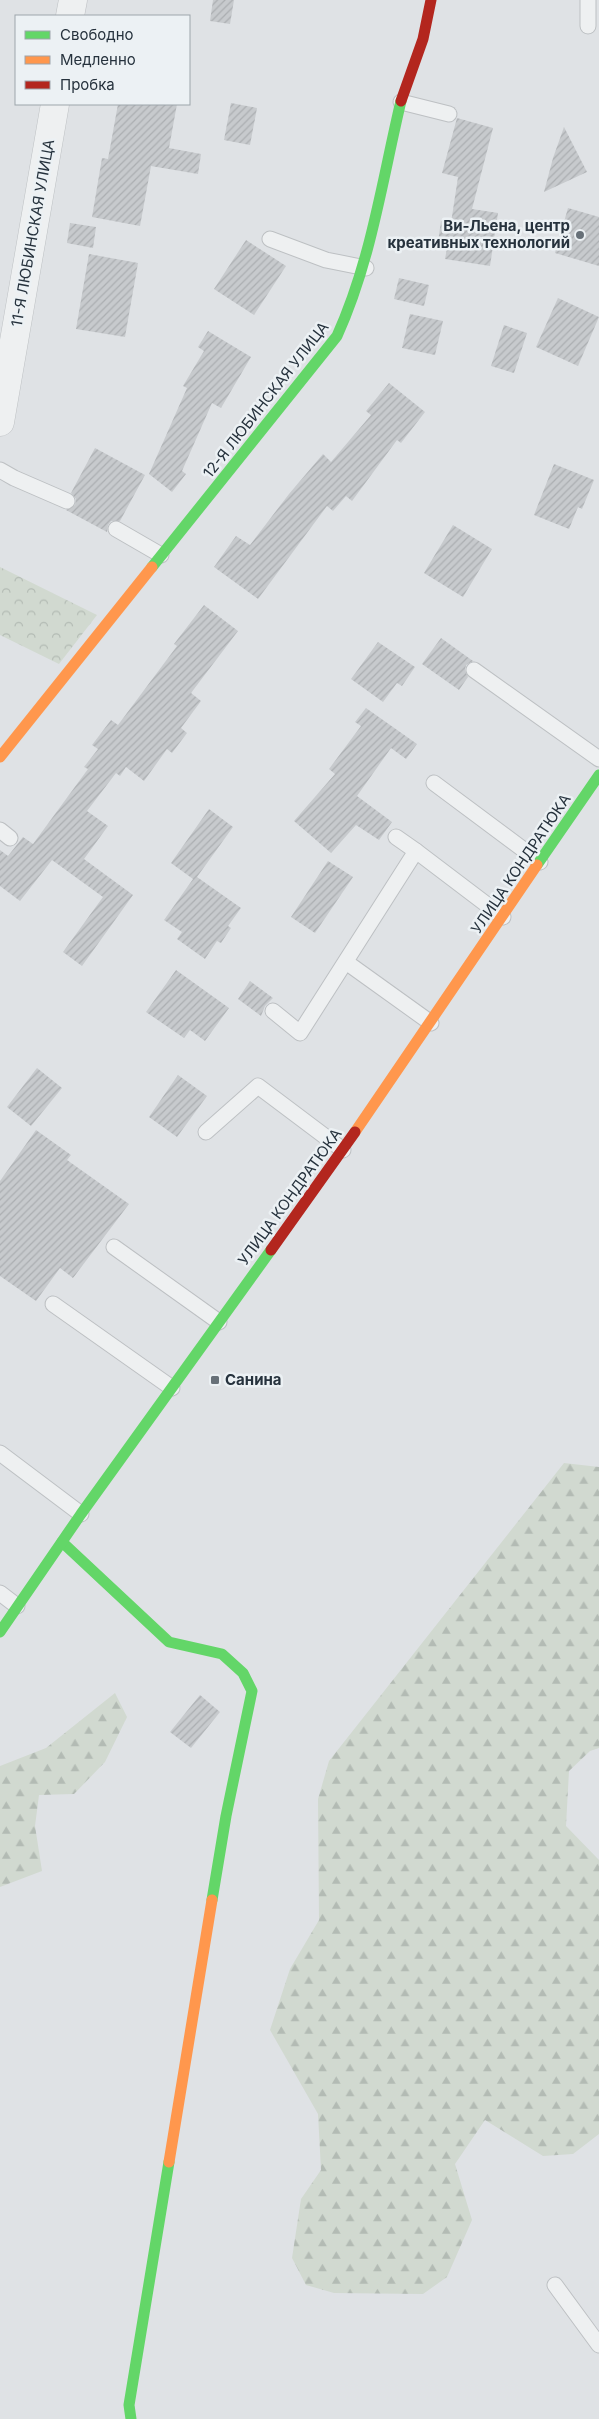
<svg xmlns="http://www.w3.org/2000/svg" width="599" height="2419" font-family="Inter,sans-serif">
	<style>
		.forest { fill: url(#forest-firs) }
		.park { fill: url(#park-crowns) }
		.building { fill: url(#building-hatch) }
		.lines { fill: none; stroke-linecap: round; stroke-linejoin: round }
		.lane-casing { stroke: #bdc0c3; stroke-width: 17 }
		.street-casing { stroke: #bdc0c3; stroke-width: 29 }
		.lane { stroke: #eef0f1; stroke-width: 15 }
		.street { stroke: #eef0f1; stroke-width: 28 }
		.fast { stroke: #63d668; stroke-width: 11 }
		.slow { stroke: #ff974d; stroke-width: 11 }
		.jam { stroke: #b3261e; stroke-width: 11 }
		.poi-dot { fill: #677078; stroke: #ecf1f4; stroke-width: 2 }
		.labels { text-anchor: middle; stroke-width: 5; stroke-linejoin: round; paint-order: stroke }
		.poi-label { font-size: 15px; font-weight: bold; fill: #26323d; stroke: #ecf1f4; text-anchor: end }
		.street-label { font-size: 15px; fill: #26323d; stroke: #ecf1f4 }
	</style>
	<defs>
		<pattern id="forest-firs" width="22" height="20" patternUnits="userSpaceOnUse" patternTransform="scale(1.25)"><rect width="22" height="20" fill="#d1d9d0"/><path d="M5 1l3.5 6h-7zM16 11l3.5 6h-7z" fill="#b3bbb4"/></pattern>
		<pattern id="park-crowns" width="20" height="18" patternUnits="userSpaceOnUse" patternTransform="scale(1.25)"><rect width="20" height="18" fill="#d1d9d0"/><path d="M2 6a3 3 0 1 1 6 0M12 15a3 3 0 1 1 6 0" fill="none" stroke="#b3bbb4"/></pattern>
		<pattern id="building-hatch" width="6" height="6" patternUnits="userSpaceOnUse" patternTransform="scale(1.25)"><rect width="6" height="6" fill="#c7cacd"/><path d="M-1 1l2-2M0 6l6-6M5 7l2-2" fill="none" stroke="#abaeb1"/></pattern>
	</defs>
	<rect width="100%" height="100%" fill="#dfe2e5"/>
	<g class="forest">
		<path d="M 564,1463 L 599,1467 L 599,1748 L 590,1751 L 569,1771 L 566,1826 L 599,1860 L 599,2134 L 573,2154 L 543,2156 L 485,2120 L 455,2164 L 472,2220 L 447,2277 L 423,2294 L 334,2293 L 306,2285 L 292,2258 L 301,2199 L 321,2170 L 318,2114 L 270,2030 L 290,1969 L 319,1920 L 318,1799 L 329,1761 Z"/>
		<path d="M 115,1693 L 127,1717 L 105,1762 L 74,1794 L 39,1795 L 35,1826 L 42,1871 L 0,1887 L 0,1766 L 46,1748 Z"/>
	</g>
	<path class="park" d="M 0,567 L 97,615 L 59,664 L 0,635 Z"/>
	<g class="building">
		<path d="M 213,0 L 234,0 L 230,24 L 210,21 Z"/>
		<path d="M 231,103 L 257,108 L 250,145 L 224,140 Z"/>
		<path d="M 118,104 L 177,104 L 169,148 L 201,154 L 198,174 L 151,166 L 140,226 L 92,217 L 102,158 L 108,159 Z"/>
		<path d="M 457,118 L 493,128 L 472,209 L 498,213 L 490,266 L 445,259 L 448,243 L 438,242 L 441,221 L 451,223 L 458,177 L 442,173 Z"/>
		<path d="M 564,127 L 587,172 L 544,192 L 553,158 Z"/>
		<path d="M 568,208 L 599,217 L 599,266 L 555,253 Z"/>
		<path d="M 70,223 L 96,227 L 93,248 L 67,243 Z"/>
		<path d="M 246,240 L 286,266 L 254,315 L 214,289 Z"/>
		<path d="M 89,254 L 138,263 L 125,337 L 76,329 Z"/>
		<path d="M 399,278 L 429,285 L 424,306 L 394,299 Z"/>
		<path d="M 558,298 L 599,317 L 578,366 L 536,347 Z"/>
		<path d="M 410,314 L 443,321 L 435,355 L 402,348 Z"/>
		<path d="M 504,325 L 527,333 L 514,373 L 491,366 Z"/>
		<path d="M 208,331 L 251,357 L 221,408 L 212,403 L 182,471 L 186,474 L 172,492 L 149,474 L 187,388 L 183,386 L 204,351 L 198,347 Z"/>
		<path d="M 389,383 L 425,412 L 401,443 L 397,440 L 352,501 L 346,496 L 333,511 L 327,506 L 258,599 L 214,567 L 236,536 L 250,545 L 289,494 L 323,454 L 331,462 L 371,415 L 366,411 Z"/>
		<path d="M 95,448 L 145,475 L 120,521 L 111,521 L 108,525 L 107,532 L 66,510 L 75,505 L 76,499 L 71,493 Z"/>
		<path d="M 554,464 L 594,480 L 582,509 L 578,507 L 569,529 L 534,515 Z"/>
		<path d="M 453,525 L 492,549 L 463,597 L 424,573 Z"/>
		<path d="M 204,605 L 238,631 L 191,693 L 201,701 L 181,728 L 187,733 L 172,753 L 167,749 L 144,781 L 126,767 L 120,776 L 116,773 L 87,811 L 108,826 L 84,859 L 133,895 L 82,966 L 63,952 L 103,897 L 52,860 L 20,901 L 0,886 L 0,850 L 8,856 L 23,837 L 33,844 L 88,769 L 84,767 L 98,749 L 92,745 L 111,720 L 118,725 L 177,646 L 174,644 Z"/>
		<path d="M 441,638 L 473,661 L 466,665 L 465,670 L 468,677 L 459,690 L 422,664 Z"/>
		<path d="M 378,642 L 415,667 L 402,686 L 397,683 L 383,702 L 351,679 Z"/>
		<path d="M 366,708 L 417,744 L 406,759 L 391,748 L 357,796 L 392,822 L 379,840 L 356,825 L 331,853 L 294,821 L 335,774 L 329,769 L 361,726 L 355,722 Z"/>
		<path d="M 209,809 L 233,827 L 197,877 L 241,908 L 228,926 L 231,928 L 221,943 L 217,941 L 205,959 L 177,939 L 182,932 L 164,920 L 193,879 L 171,863 Z"/>
		<path d="M 328,861 L 353,877 L 315,933 L 291,917 Z"/>
		<path d="M 176,970 L 229,1008 L 205,1041 L 190,1030 L 184,1038 L 146,1012 Z"/>
		<path d="M 250,981 L 273,998 L 265,1006 L 261,1016 L 238,999 Z"/>
		<path d="M 37,1068 L 62,1088 L 31,1126 L 7,1107 Z"/>
		<path d="M 178,1075 L 207,1096 L 177,1137 L 149,1117 Z"/>
		<path d="M 36,1130 L 71,1155 L 67,1160 L 129,1204 L 73,1278 L 60,1268 L 36,1301 L 0,1276 L 0,1181 Z"/>
		<path d="M 200,1695 L 220,1712 L 191,1748 L 170,1732 Z"/>
	</g>
	<g class="lines">
		<g class="lane-casing">
			<g id="lane">
				<path d="M 588,0 L 588,26"/>
				<path d="M 401,102 L 449,114"/>
				<path d="M 270,239 L 326,260 L 366,268"/>
				<path d="M 0,470 L 14,478 L 67,501"/>
				<path d="M 116,529 L 161,555"/>
				<path d="M 474,670 L 599,759"/>
				<path d="M 434,783 L 540,862"/>
				<path d="M 0,830 L 10,838"/>
				<path d="M 416,851 L 503,917"/>
				<path d="M 346,962 L 431,1023"/>
				<path d="M 273,1011 L 300,1033 L 416,851 L 396,837"/>
				<path d="M 206,1132 L 258,1086 L 343,1150"/>
				<path d="M 114,1247 L 219,1322"/>
				<path d="M 53,1304 L 172,1388"/>
				<path d="M 0,1453 L 81,1514"/>
				<path d="M 0,1593 L 17,1606"/>
				<path d="M 555,2285 L 599,2345"/>
			</g>
		</g>
		<g class="street-casing">
			<g id="street">
				<path d="M 70,16 L 73,0"/>
				<path d="M 0,422 L 55,104"/>
			</g>
		</g>
		<use href="#lane" class="lane"/>
		<use href="#street" class="street"/>
		<g class="fast">
			<path d="M 152,567 L 337,336 C 371,261 382,181 401,101"/>
			<path d="M 537,865 L 599,775"/>
			<path d="M 62,1542 L 169,1642 L 222,1654 L 243,1673 L 252,1691 L 226,1816 L 212,1900"/>
			<path d="M 0,1632 L 81,1514 L 271,1250"/>
			<path d="M 131,2419 L 129,2405 L 169,2162"/>
		</g>
		<g class="slow">
			<path d="M 0,757 L 152,567"/>
			<path d="M 355,1132 L 537,865"/>
			<path d="M 169,2162 L 212,1900"/>
		</g>
		<g class="jam">
			<path d="M 401,101 L 423,39 L 431,0"/>
			<path d="M 271,1250 L 355,1132"/>
		</g>
	</g>
	<g class="poi-dot">
		<circle cx="580" cy="235" r="5"/>
		<rect x="210" y="1375" width="10" height="10" rx="2.5"/>
	</g>
	<g class="labels">
		<g class="poi-label">
			<text x="570" y="231">Ви-Льена, центр<tspan x="570" dy="17">креативных технологий</tspan></text>
			<text x="225" y="1385" text-anchor="start">Санина</text>
		</g>
		<g class="street-label">
			<text transform="translate(33 233) rotate(-80)" y="5">11-Я ЛЮБИНСКАЯ УЛИЦА</text>
			<text transform="translate(266 400) rotate(-52)" y="5">12-Я ЛЮБИНСКАЯ УЛИЦА</text>
			<text transform="translate(521 864) rotate(-56)" y="5">УЛИЦА КОНДРАТЮКА</text>
			<text transform="translate(290 1197) rotate(-54)" y="5">УЛИЦА КОНДРАТЮКА</text>
		</g>
	</g>
	<rect x="15" y="15" width="175" height="90" fill="#ecf1f4" stroke="#9da5ab"/>
	<rect x="25" y="31" width="25" height="8" fill="#63d668" stroke="#9da5ab"/>
	<text x="60" y="40" font-size="15" fill="#26323d">Свободно</text>
	<rect x="25" y="56" width="25" height="8" fill="#ff974d" stroke="#9da5ab"/>
	<text x="60" y="65" font-size="15" fill="#26323d">Медленно</text>
	<rect x="25" y="81" width="25" height="8" fill="#b3261e" stroke="#9da5ab"/>
	<text x="60" y="90" font-size="15" fill="#26323d">Пробка</text>
</svg>
